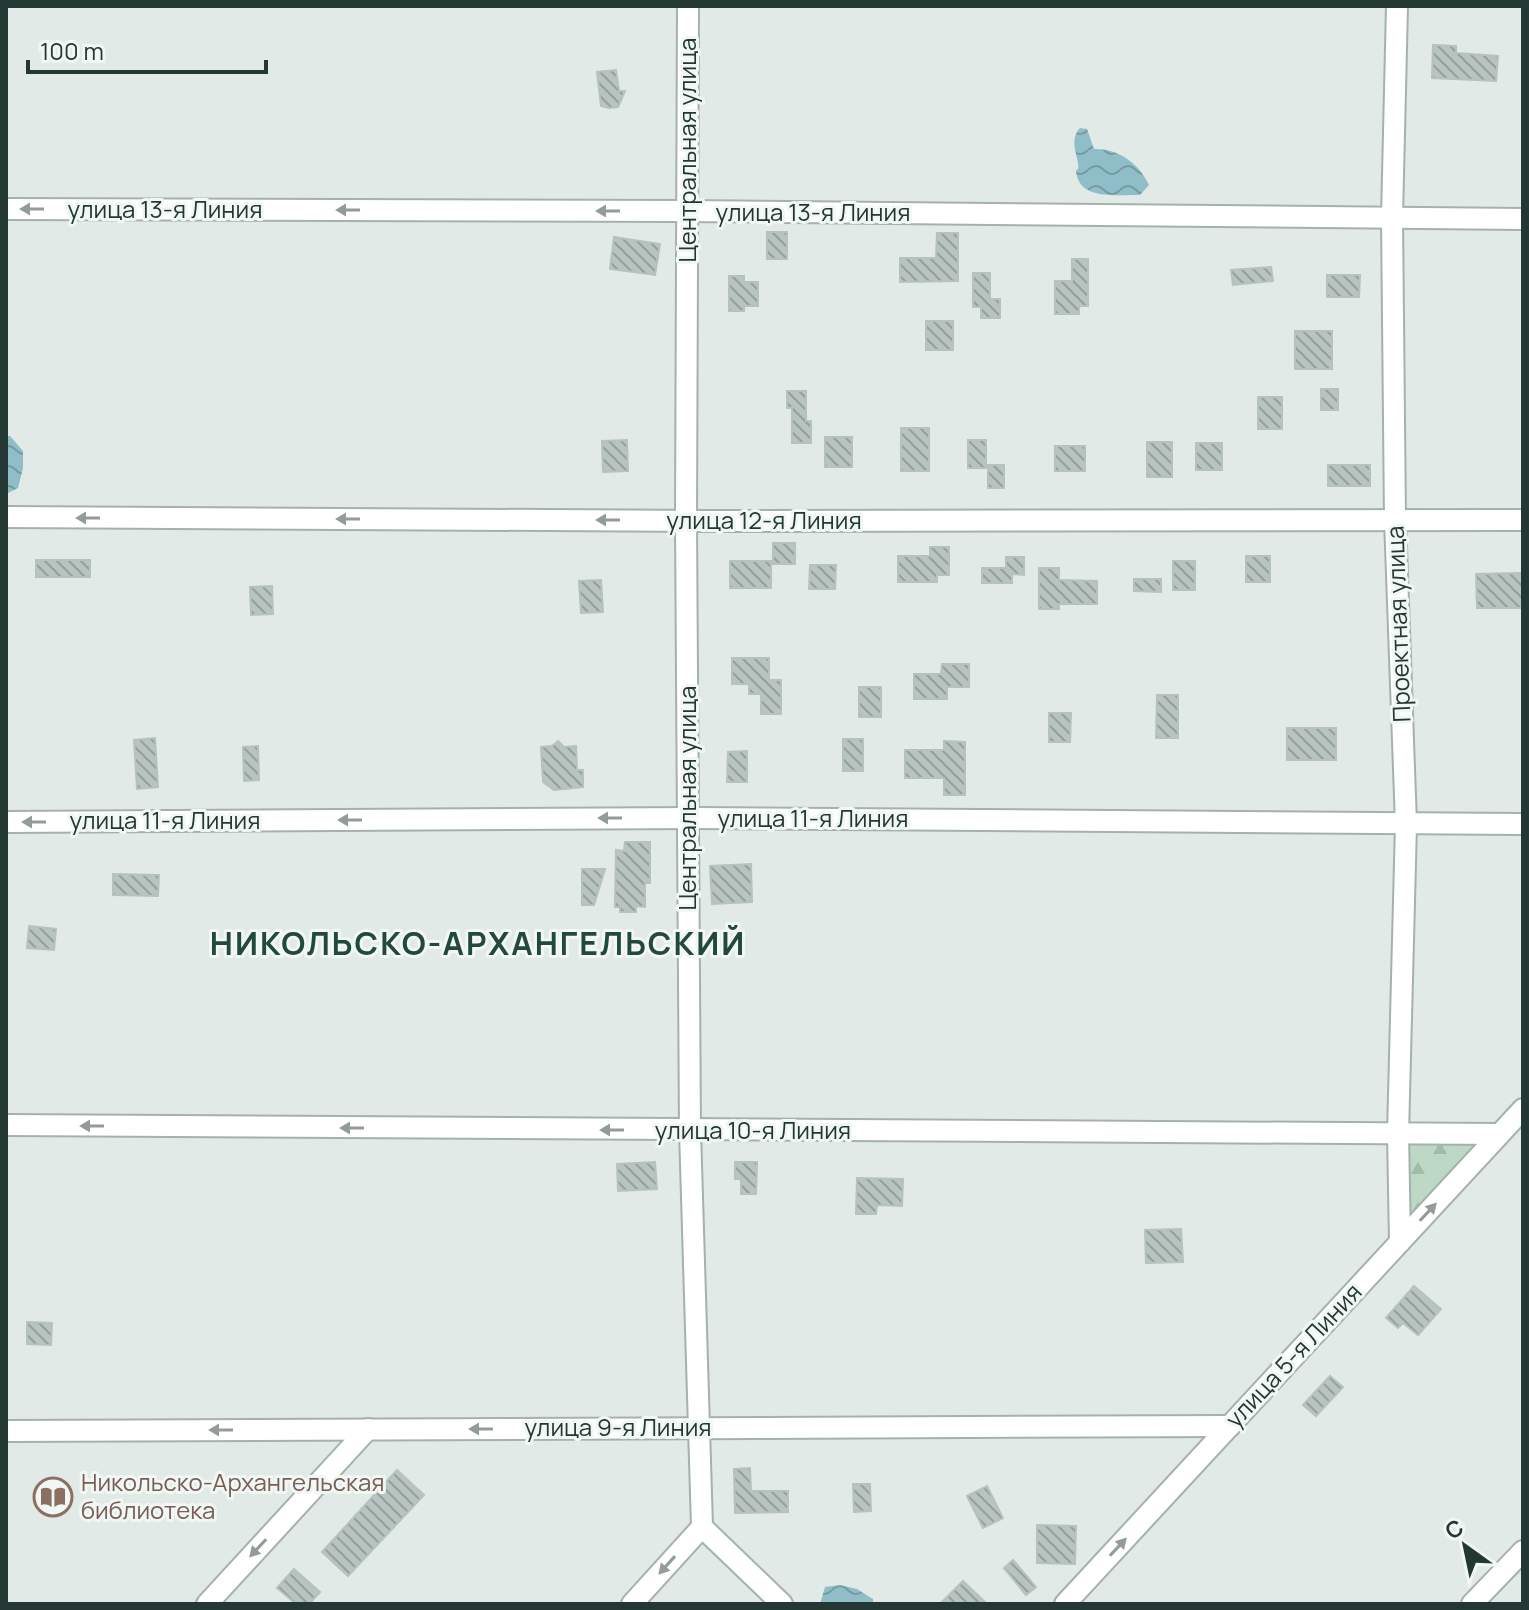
<svg xmlns="http://www.w3.org/2000/svg" width="1529" height="1610" font-family="Manrope,sans-serif">
	<style>
		.forest { fill: url(#forest-firs) }
		.water { fill: url(#water-waves) }
		.building { fill: url(#building-back-hatch); stroke: #b5c2bd; stroke-width: 2 }
		.lines { fill: none; stroke-linecap: round; stroke-linejoin: round }
		.minor-casing { stroke: #a5b1ad; stroke-width: 24 }
		.minor { stroke: #fff; stroke-width: 20 }
		.oneway { fill: #929c99 }
		.labels { text-anchor: middle; stroke-width: 6; stroke-linejoin: round; paint-order: stroke }
		.street-label { font-size: 24px; fill: #243833; stroke: #f1f7f4 }
		.education-label { font-size: 24px; fill: #785e54; stroke: #f1f7f4; text-anchor: start }
		.district-label { font-size: 32px; font-weight: bold; letter-spacing: 2px; fill: #22483f; stroke: #f1f7f4 }
	</style>
	<defs>
		<pattern id="forest-firs" width="22" height="20" patternUnits="userSpaceOnUse" patternTransform="scale(2)"><rect width="22" height="20" fill="#bdd8c5"/><path d="M5 1l3.5 6h-7zM16 11l3.5 6h-7z" fill="#a2baaa"/></pattern>
		<pattern id="water-waves" width="16" height="10" patternUnits="userSpaceOnUse" patternTransform="scale(2)"><rect width="16" height="10" fill="#90bec8"/><path d="M0 5q4-4 8 0t8 0" fill="none" stroke="#759ba3"/></pattern>
		<pattern id="building-back-hatch" width="6" height="6" patternUnits="userSpaceOnUse" patternTransform="scale(2)"><rect width="6" height="6" fill="#b7c4bf"/><path d="M-1 5l2 2M0 0l6 6M5-1l2 2" fill="none" stroke="#95a09c"/></pattern>
	</defs>
	<rect width="100%" height="100%" fill="#e1eae6"/>
	<path class="forest" d="M 1486,1142 L 1407,1225 L 1406,1143 Z"/>
	<g class="water">
		<path d="M 1080,128 L 1087,129 L 1094,149 C 1118,148 1140,164 1149,185 L 1140,195 C 1121,194 1083,201 1077,176 C 1074,165 1080,174 1078,163 C 1076,151 1070,139 1080,128 Z"/>
		<path d="M 6,436 L 10,436 L 23,451 L 23,468 L 18,488 L 6,494 Z"/>
		<path d="M 840,1585 L 857,1589 L 873,1599 L 873,1604 L 820,1604 L 825,1587 Z"/>
	</g>
	<g class="building">
		<path d="M 1433,45 L 1456,46 L 1456,53 L 1498,56 L 1496,81 L 1432,78 Z"/>
		<path d="M 616,70 L 619,91 L 625,91 L 618,107 L 609,108 L 601,106 L 597,72 Z"/>
		<rect x="767" y="232" width="20" height="27"/>
		<path d="M 937,233 L 958,233 L 958,281 L 900,282 L 900,258 L 936,258 Z"/>
		<path d="M 614,237 L 660,244 L 655,275 L 610,269 Z"/>
		<path d="M 1072,259 L 1088,259 L 1088,306 L 1079,306 L 1079,314 L 1055,314 L 1055,281 L 1072,281 Z"/>
		<path d="M 1271,267 L 1273,281 L 1233,285 L 1231,270 Z"/>
		<path d="M 973,273 L 990,273 L 990,299 L 1000,299 L 1000,318 L 981,318 L 981,307 L 973,307 Z"/>
		<path d="M 1327,275 L 1360,275 L 1359,297 L 1327,297 Z"/>
		<path d="M 729,276 L 744,276 L 744,282 L 758,282 L 758,306 L 744,306 L 744,311 L 729,311 Z"/>
		<rect x="926" y="321" width="27" height="29"/>
		<rect x="1295" y="331" width="37" height="38"/>
		<rect x="1321" y="389" width="17" height="21"/>
		<path d="M 787,391 L 806,391 L 806,421 L 811,421 L 811,443 L 792,443 L 792,408 L 787,408 Z"/>
		<rect x="1258" y="397" width="24" height="32"/>
		<rect x="901" y="428" width="28" height="43"/>
		<rect x="825" y="437" width="27" height="30"/>
		<path d="M 627,440 L 628,471 L 603,472 L 602,441 Z"/>
		<rect x="968" y="440" width="18" height="28"/>
		<rect x="1147" y="442" width="25" height="35"/>
		<rect x="1196" y="443" width="26" height="27"/>
		<rect x="1055" y="446" width="30" height="25"/>
		<rect x="988" y="465" width="16" height="23"/>
		<rect x="1328" y="465" width="42" height="21"/>
		<rect x="773" y="543" width="22" height="21"/>
		<path d="M 930,547 L 949,547 L 949,575 L 937,575 L 937,582 L 898,582 L 898,556 L 930,556 Z"/>
		<rect x="1246" y="556" width="24" height="26"/>
		<path d="M 1006,557 L 1024,557 L 1024,575 L 1012,574 L 1012,583 L 982,583 L 982,568 L 1006,568 Z"/>
		<rect x="36" y="560" width="54" height="17"/>
		<rect x="730" y="561" width="41" height="27"/>
		<rect x="1173" y="561" width="22" height="29"/>
		<path d="M 810,565 L 836,565 L 835,589 L 809,589 Z"/>
		<path d="M 1039,568 L 1059,568 L 1059,580 L 1097,581 L 1097,604 L 1059,604 L 1059,609 L 1039,609 Z"/>
		<path d="M 1523,573 L 1523,608 L 1477,608 L 1476,574 Z"/>
		<path d="M 1134,579 L 1161,579 L 1161,592 L 1134,591 Z"/>
		<path d="M 601,580 L 603,612 L 581,613 L 579,581 Z"/>
		<path d="M 272,586 L 273,614 L 251,615 L 250,587 Z"/>
		<path d="M 732,658 L 769,658 L 769,680 L 781,680 L 781,714 L 761,714 L 761,694 L 749,694 L 749,684 L 732,684 Z"/>
		<path d="M 942,664 L 969,664 L 969,687 L 947,687 L 947,699 L 914,699 L 914,674 L 941,674 Z"/>
		<rect x="859" y="687" width="22" height="30"/>
		<path d="M 1157,695 L 1178,695 L 1178,738 L 1156,738 Z"/>
		<path d="M 1049,713 L 1071,713 L 1070,742 L 1049,742 Z"/>
		<rect x="1287" y="728" width="49" height="32"/>
		<path d="M 155,738 L 158,787 L 137,789 L 134,740 Z"/>
		<rect x="843" y="739" width="20" height="32"/>
		<path d="M 558,741 L 564,747 L 576,746 L 577,770 L 583,770 L 583,787 L 554,790 L 543,782 L 541,747 L 552,746 Z"/>
		<path d="M 944,741 L 965,742 L 965,795 L 944,795 L 944,778 L 905,778 L 905,750 L 944,750 Z"/>
		<path d="M 258,746 L 259,780 L 244,781 L 243,747 Z"/>
		<path d="M 747,751 L 747,782 L 727,782 L 728,752 Z"/>
		<path d="M 625,842 L 650,842 L 650,883 L 645,883 L 645,907 L 636,906 L 636,912 L 620,912 L 620,907 L 615,907 L 616,850 L 624,851 Z"/>
		<path d="M 751,864 L 752,902 L 712,904 L 710,866 Z"/>
		<path d="M 582,869 L 605,869 L 594,905 L 582,905 Z"/>
		<path d="M 113,874 L 159,875 L 158,896 L 113,895 Z"/>
		<path d="M 29,926 L 56,929 L 54,950 L 27,948 Z"/>
		<path d="M 655,1162 L 657,1189 L 618,1191 L 617,1164 Z"/>
		<path d="M 735,1162 L 757,1162 L 756,1194 L 741,1194 L 741,1179 L 735,1179 Z"/>
		<path d="M 857,1178 L 903,1179 L 902,1206 L 877,1205 L 876,1214 L 856,1214 Z"/>
		<path d="M 1181,1229 L 1183,1262 L 1146,1263 L 1145,1230 Z"/>
		<path d="M 1414,1286 L 1441,1309 L 1418,1335 L 1403,1323 L 1398,1328 L 1386,1318 Z"/>
		<path d="M 27,1322 L 52,1323 L 51,1345 L 27,1344 Z"/>
		<path d="M 1330,1376 L 1343,1387 L 1316,1416 L 1303,1405 Z"/>
		<path d="M 750,1468 L 751,1491 L 788,1491 L 788,1512 L 735,1513 L 734,1469 Z"/>
		<path d="M 397,1470 L 424,1495 L 348,1576 L 322,1552 Z"/>
		<path d="M 853,1484 L 870,1484 L 871,1511 L 854,1512 Z"/>
		<path d="M 987,1486 L 1003,1518 L 983,1528 L 967,1496 Z"/>
		<path d="M 1037,1525 L 1076,1526 L 1075,1564 L 1037,1563 Z"/>
		<path d="M 1013,1560 L 1036,1587 L 1026,1595 L 1004,1568 Z"/>
		<path d="M 294,1569 L 320,1592 L 309,1604 L 296,1604 L 277,1588 Z"/>
		<path d="M 963,1581 L 987,1604 L 940,1604 Z"/>
	</g>
	<g class="lines">
		<g class="minor-casing">
			<g id="minor">
				<path d="M 688,6 L 686,521 L 690,1131 L 702,1527 L 782,1604"/>
				<path d="M 1397,6 L 1392,217 L 1395,519 L 1406,824 L 1398,1134 L 1400,1242"/>
				<path d="M 6,209 L 686,211 L 1523,219"/>
				<path d="M 6,517 L 707,521 L 1523,520"/>
				<path d="M 6,822 L 695,818 L 1523,824"/>
				<path d="M 6,1125 L 1499,1134"/>
				<path d="M 6,1431 L 1230,1426"/>
				<path d="M 207,1604 L 368,1429"/>
				<path d="M 632,1604 L 702,1527"/>
				<path d="M 1065,1604 L 1523,1109"/>
				<path d="M 1472,1604 L 1523,1551"/>
			</g>
		</g>
		<use href="#minor" class="minor"/>
	</g>
	<defs><path id="oneway-solid" d="M-6-.8H1V-3.2L6.5 0L1 3.2V.8H-6Z" transform="scale(2)"/></defs>
	<g class="oneway">
		<use href="#oneway-solid" transform="translate(32 209) rotate(-180)"/>
		<use href="#oneway-solid" transform="translate(348 210) rotate(-180)"/>
		<use href="#oneway-solid" transform="translate(608 211) rotate(-180)"/>
		<use href="#oneway-solid" transform="translate(88 518) rotate(-180)"/>
		<use href="#oneway-solid" transform="translate(348 519) rotate(-180)"/>
		<use href="#oneway-solid" transform="translate(608 520) rotate(-180)"/>
		<use href="#oneway-solid" transform="translate(610 818) rotate(180)"/>
		<use href="#oneway-solid" transform="translate(350 820) rotate(180)"/>
		<use href="#oneway-solid" transform="translate(34 822) rotate(180)"/>
		<use href="#oneway-solid" transform="translate(92 1126) rotate(-180)"/>
		<use href="#oneway-solid" transform="translate(352 1128) rotate(-180)"/>
		<use href="#oneway-solid" transform="translate(612 1130) rotate(-180)"/>
		<use href="#oneway-solid" transform="translate(1428 1212) rotate(-47)"/>
		<use href="#oneway-solid" transform="translate(481 1429) rotate(180)"/>
		<use href="#oneway-solid" transform="translate(221 1430) rotate(180)"/>
		<use href="#oneway-solid" transform="translate(1118 1547) rotate(-47)"/>
		<use href="#oneway-solid" transform="translate(258 1548) rotate(133)"/>
		<use href="#oneway-solid" transform="translate(667 1565) rotate(132)"/>
	</g>
	<defs>
		<g id="library-ring" transform="scale(2)"><circle r="9.5" fill="#f1f7f4" stroke="#8d6e63" stroke-width="1.5"/><path d="M-6-4Q-3-5.5-.7-3.5V5Q-3 3-6 4ZM6-4Q3-5.5 .7-3.5V5Q3 3 6 4Z" fill="#8d6e63"/></g>
	</defs>
	<g fill-rule="evenodd">
		<use href="#library-ring" x="53" y="1497"/>
	</g>
	<g class="labels">
		<g class="street-label">
			<text transform="translate(688 150) rotate(-90)" y="8">Центральная улица</text>
			<text x="165" y="218">улица 13-я Линия</text>
			<text x="813" y="221">улица 13-я Линия</text>
			<text x="764" y="529">улица 12-я Линия</text>
			<text transform="translate(1399 624) rotate(-92)" y="8">Проектная улица</text>
			<text transform="translate(688 798) rotate(-90)" y="8">Центральная улица</text>
			<text x="813" y="827">улица 11-я Линия</text>
			<text x="165" y="829">улица 11-я Линия</text>
			<text x="753" y="1139">улица 10-я Линия</text>
			<text transform="translate(1294 1356) rotate(-47)" y="8">улица 5-я Линия</text>
			<text x="618" y="1436">улица 9-я Линия</text>
		</g>
		<g class="education-label">
			<text x="81" y="1491">Никольско-Архангельская<tspan x="81" dy="28">библиотека</tspan></text>
		</g>
		<g class="district-label">
			<text x="478" y="955">НИКОЛЬСКО-АРХАНГЕЛЬСКИЙ</text>
		</g>
	</g>
	<rect width="1529" height="1610" fill="none" stroke="#243833" stroke-width="16"/>
	<g transform="translate(1465 1546) rotate(327)" stroke="#f1f7f4" stroke-width="6" paint-order="stroke">
	<path d="M0-6L14 30L0 20L-14 30Z" fill="#243833"/>
	<text y="-12" font-size="22" font-weight="bold" text-anchor="middle" fill="#243833">С</text>
	</g>
	<path d="M28 60v12h238v-12" fill="none" stroke="#243833" stroke-width="4"/>
	<text x="40" y="60" font-size="24" fill="#243833" stroke="#f1f7f4" stroke-width="6" paint-order="stroke">100 m</text>
</svg>
